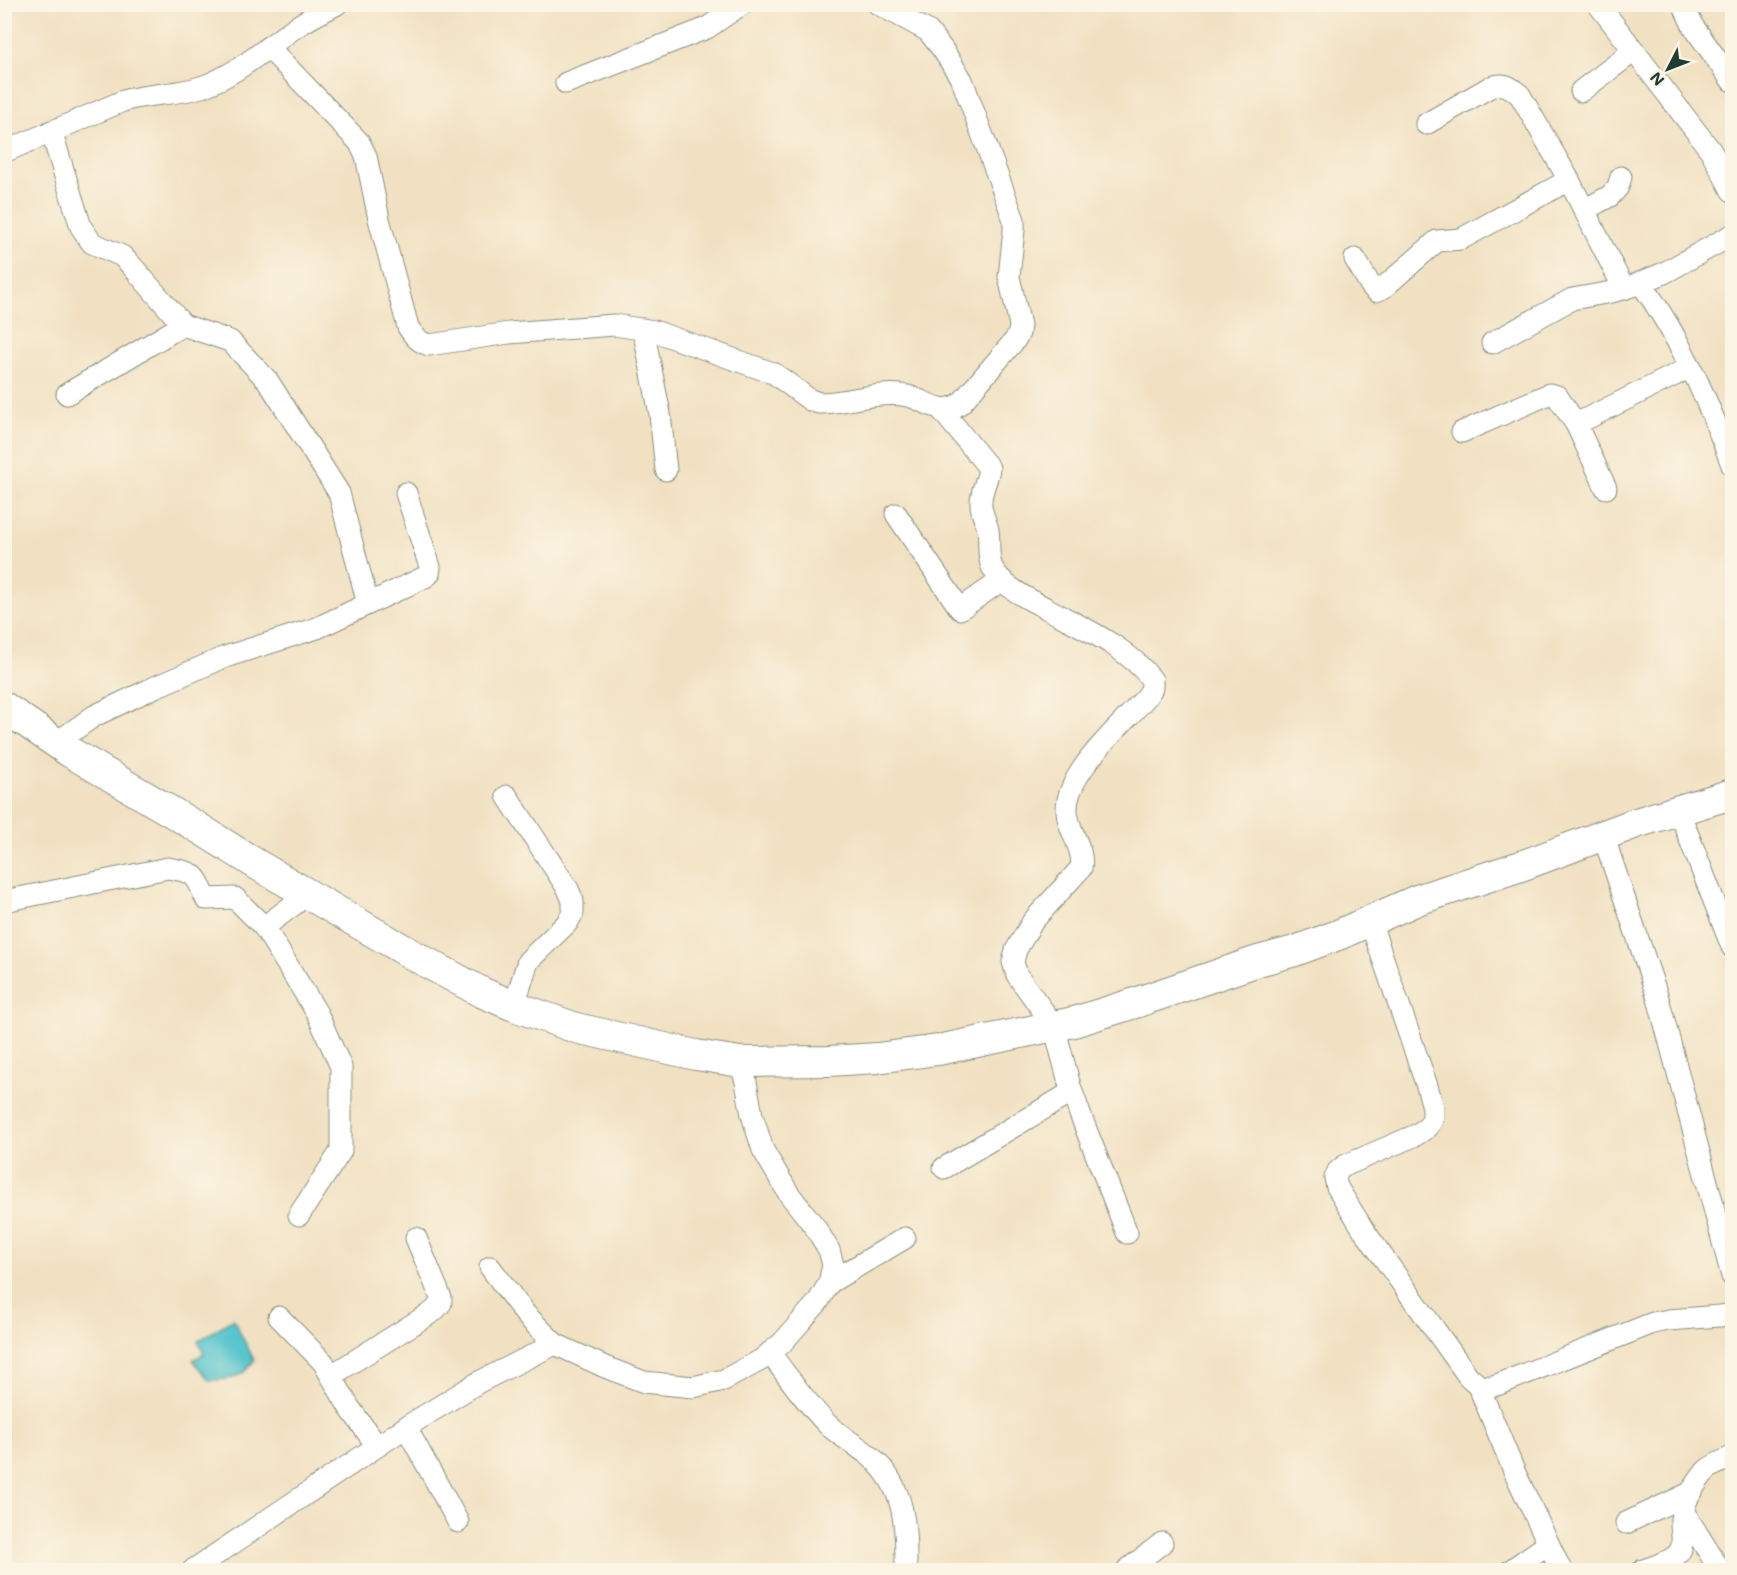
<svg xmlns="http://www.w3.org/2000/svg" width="1737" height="1575" font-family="Mali,sans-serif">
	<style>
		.water { fill: #57c5cd; stroke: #3b8180; stroke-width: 1.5 }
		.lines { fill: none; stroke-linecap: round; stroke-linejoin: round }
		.street-casing { stroke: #888f7b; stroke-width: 23 }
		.secondary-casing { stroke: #888f7b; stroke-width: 32 }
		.street { stroke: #fff; stroke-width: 21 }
		.secondary { stroke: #fff; stroke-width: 30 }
	</style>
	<rect width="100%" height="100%" fill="#fcf5e5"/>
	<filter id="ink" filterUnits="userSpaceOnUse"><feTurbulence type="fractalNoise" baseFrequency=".0167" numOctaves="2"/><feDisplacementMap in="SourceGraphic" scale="12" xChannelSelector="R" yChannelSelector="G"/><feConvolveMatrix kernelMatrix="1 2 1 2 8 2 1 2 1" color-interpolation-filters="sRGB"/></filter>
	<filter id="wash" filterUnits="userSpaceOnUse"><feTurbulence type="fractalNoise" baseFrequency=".008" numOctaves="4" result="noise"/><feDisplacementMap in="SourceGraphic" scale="24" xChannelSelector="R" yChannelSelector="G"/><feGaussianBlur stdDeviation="1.35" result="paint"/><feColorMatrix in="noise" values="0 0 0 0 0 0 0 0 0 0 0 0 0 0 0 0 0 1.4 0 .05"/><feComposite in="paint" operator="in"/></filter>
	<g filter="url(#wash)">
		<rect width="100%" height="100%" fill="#f1e1c2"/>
		<path class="water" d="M 233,1319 L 254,1360 C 242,1379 231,1380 209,1380 L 193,1360 L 204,1354 L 198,1341 Z"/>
	</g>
	<g filter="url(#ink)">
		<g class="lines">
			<g class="street-casing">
				<g id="street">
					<path d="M 1598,4 L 1711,151 L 1732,191"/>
					<path d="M 1683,4 L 1693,26 L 1732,81"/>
					<path d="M 268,47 L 359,142 L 366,156 L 379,219 L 408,327 C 414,336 418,342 429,345 L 509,333 L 614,325 L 654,331 L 767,371 L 775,374 L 810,400 L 819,403 C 846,403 882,390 908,396 C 926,401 944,417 961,403 L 1015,340 L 1019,333 L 1020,325 L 1009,277 L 1014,230 L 1014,220 L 962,80 L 943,50 L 928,31 L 878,4"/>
					<path d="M 566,83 L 707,28 L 742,4"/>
					<path d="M 1581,91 L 1634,51"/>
					<path d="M 1426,124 L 1490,87 C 1504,82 1509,86 1520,95 L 1569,180 L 1624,289"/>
					<path d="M 51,131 L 81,227 L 92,243 L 122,256 L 131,265 L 183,325 L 230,341 L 268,381 L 339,493 L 368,604"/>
					<path d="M 4,152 L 123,101 C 149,93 179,95 204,86 C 237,74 265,49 293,29 C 307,19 322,12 337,4"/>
					<path d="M 1584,210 L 1610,196 L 1618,187 L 1621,177"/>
					<path d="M 1355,259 L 1371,286 L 1376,291 L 1383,288 L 1437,241 L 1461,239 L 1569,180"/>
					<path d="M 1641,283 C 1682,341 1707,399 1732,465"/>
					<path d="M 643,329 L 660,414 L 666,470"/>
					<path d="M 1492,343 L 1572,299 L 1612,292 L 1632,286 L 1664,273 L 1732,235"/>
					<path d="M 67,394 L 183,325"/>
					<path d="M 940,408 L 989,468 C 988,480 980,492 981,504 C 981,513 986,521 988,530 C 990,542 987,556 992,567 C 1001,586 1028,599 1046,608 C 1081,627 1128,647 1152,680 L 1152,688 L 1148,695 C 1124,724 1066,771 1067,810 C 1067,830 1085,848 1081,868 L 1033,921 L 1016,950 L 1013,962 L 1017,975 L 1054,1026 L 1070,1086 L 1080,1114 L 1127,1233"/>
					<path d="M 1576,424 L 1606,488"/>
					<path d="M 1462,432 L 1549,394 L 1557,396 L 1576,424 L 1691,367"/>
					<path d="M 896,514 L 960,609 L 1002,580"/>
					<path d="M 56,743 L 94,716 L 155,687 L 225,657 L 317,628 L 425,577 L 429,574 L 430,567 L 406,493"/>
					<path d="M 507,796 L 568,889 L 573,901 L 573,913 L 567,923 L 528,961 L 514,1006"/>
					<path d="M 1678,809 L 1732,947"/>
					<path d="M 1603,835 L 1658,998 L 1732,1276"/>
					<path d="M 4,901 L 168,868 C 196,873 195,873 206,899 L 235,898 L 264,927 L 308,894"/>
					<path d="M 1370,921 L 1427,1086 L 1433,1107 L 1433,1118 L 1428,1127 L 1416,1135 L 1344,1166 L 1338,1171 L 1335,1178 L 1337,1187 L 1363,1229 L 1468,1376 C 1480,1387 1481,1388 1497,1385 L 1653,1323 L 1669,1320 L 1732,1315"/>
					<path d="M 264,927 L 317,1013 L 341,1067 L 341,1151 L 299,1215"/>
					<path d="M 944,1168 L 1072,1092"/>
					<path d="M 490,1267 L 526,1315 L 555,1344 L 605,1367 L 644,1382 L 693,1387 L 724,1380 L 761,1360 L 782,1343 L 818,1302 L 829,1283 L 833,1265 L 829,1250 L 815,1227 L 789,1194 L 763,1150 L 752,1115 L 746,1082 L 740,1062"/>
					<path d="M 829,1283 L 905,1238"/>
					<path d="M 279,1317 L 323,1362 L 349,1407 L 377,1446"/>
					<path d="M 770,1353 C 788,1377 806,1402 827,1424 C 841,1437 857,1445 871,1457 C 906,1487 906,1527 906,1570"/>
					<path d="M 332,1375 L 434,1311 L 441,1303 L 441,1298 L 416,1238"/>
					<path d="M 1478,1385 L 1515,1473 L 1561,1570"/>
					<path d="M 406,1427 L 458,1522"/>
					<path d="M 1682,1509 L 1720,1570"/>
					<path d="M 1626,1523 L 1692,1492"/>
					<path d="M 193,1570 L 406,1427 L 479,1382 L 555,1344"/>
					<path d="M 1127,1570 L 1162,1543"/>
					<path d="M 1511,1570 L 1548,1544"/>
					<path d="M 1643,1570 C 1654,1566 1673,1562 1680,1551 C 1685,1542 1680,1529 1681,1519 C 1682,1506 1697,1479 1707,1470 C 1714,1464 1724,1461 1732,1457"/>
				</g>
			</g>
			<g class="secondary-casing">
				<path id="secondary" d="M 4,707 L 68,751 L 197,827 L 256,864 L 413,955 L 481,992 L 514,1006 L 576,1028 L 696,1055 L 740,1062 L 829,1061 L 877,1058 L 938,1050 L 1074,1022 L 1135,1003 L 1258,961 L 1295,951 L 1338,935 L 1417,900 L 1521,866 L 1636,823 L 1732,794"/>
			</g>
			<use href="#street" class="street"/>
			<use href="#secondary" class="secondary"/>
		</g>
	</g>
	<rect width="1737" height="1575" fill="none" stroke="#fcf5e5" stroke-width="24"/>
	<g transform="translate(1668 69) rotate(228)" stroke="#fcf5e5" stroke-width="4.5" paint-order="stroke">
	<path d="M0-4.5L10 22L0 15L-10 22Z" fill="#1f3d34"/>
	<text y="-9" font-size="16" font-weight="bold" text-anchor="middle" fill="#1f3d34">N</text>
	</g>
</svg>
